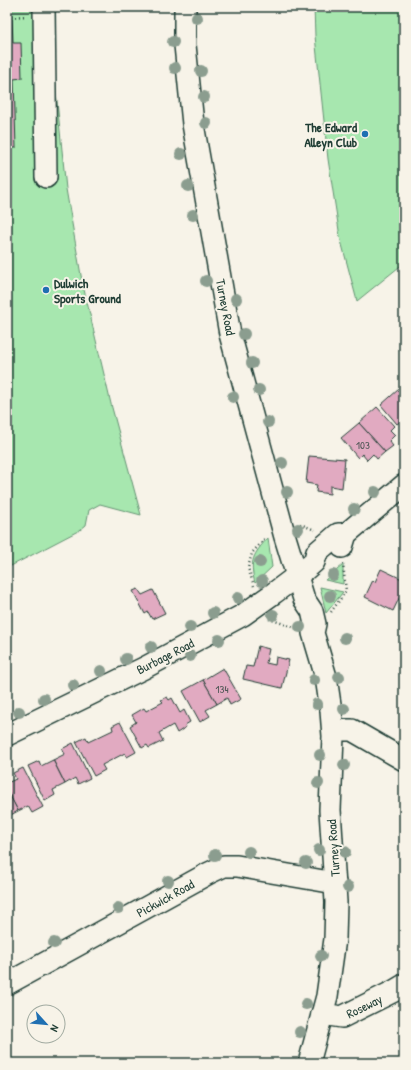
<svg xmlns="http://www.w3.org/2000/svg" width="411" height="1070" font-family="'Patrick Hand',sans-serif">
	<style>
		.green { fill: #a7e7af; stroke: #639272 }
		.building { fill: #e1aac1; stroke: #1f3d34 }
		.lines { fill: none; stroke-linecap: round; stroke-linejoin: round }
		.minor-casing { stroke: #1f3d34; stroke-width: 24 }
		.path { stroke: #1f3d34; stroke-width: 2.5; stroke-dasharray: 1 3; stroke-linecap: butt }
		.minor { stroke: #f7f3e8; stroke-width: 21 }
		.tree { fill: #8b9d8f }
		.poi-dot { fill: #1f6fb2; stroke: #f7f3e8; stroke-width: 1.5 }
		.labels { text-anchor: middle; stroke-width: 4; stroke-linejoin: round; paint-order: stroke }
		.number-label { font-size: 11px; fill: #505857 }
		.poi-label { font-size: 13px; font-weight: bold; fill: #1f3d34; stroke: #f7f3e8; text-anchor: end }
		.street-label { font-size: 13px; fill: #1f3d34; stroke: #f7f3e8 }
	</style>
	<rect width="100%" height="100%" fill="#f7f3e8"/>
	<filter id="ink" filterUnits="userSpaceOnUse"><feTurbulence type="fractalNoise" baseFrequency=".025" numOctaves="2"/><feDisplacementMap in="SourceGraphic" scale="8" xChannelSelector="R" yChannelSelector="G"/><feConvolveMatrix kernelMatrix="1 2 1 2 8 2 1 2 1" color-interpolation-filters="sRGB"/></filter>
	<g filter="url(#ink)">
		<g class="green">
			<path d="M 7,7 L 52,7 L 55,82 L 66,189 L 82,281 L 111,404 L 141,515 L 100,504 L 89,510 L 86,525 L 80,530 L 7,568 Z"/>
			<path d="M 314,7 L 404,7 L 404,263 L 357,301 L 340,237 L 328,159 L 315,36 Z"/>
			<path d="M 268,538 L 272,567 L 255,583 C 249,561 253,554 268,538 Z"/>
			<path d="M 343,565 L 343,584 L 325,580 Z"/>
			<path d="M 320,587 L 343,592 L 326,613 Z"/>
		</g>
		<g class="building">
			<path d="M 7,19 L 12,19 L 13,43 L 21,43 L 22,78 L 14,79 L 16,148 L 7,148 Z"/>
			<path d="M 404,385 L 404,396 L 399,389 Z"/>
			<path d="M 399,389 L 404,396 L 404,425 L 401,421 L 397,424 L 381,405 Z"/>
			<path d="M 377,407 L 394,426 L 390,430 L 395,435 L 389,441 L 393,446 L 385,452 L 359,423 Z"/>
			<path d="M 359,423 L 385,452 L 377,459 L 373,454 L 367,460 L 362,454 L 358,458 L 341,438 Z"/>
			<path d="M 309,456 L 345,459 L 342,488 L 330,486 L 330,494 L 316,492 L 317,485 L 306,483 Z"/>
			<path d="M 381,569 L 404,580 L 404,588 L 393,611 L 365,597 L 373,580 L 375,582 Z"/>
			<path d="M 138,589 L 142,595 L 153,590 L 165,613 L 152,619 L 148,612 L 145,614 L 133,591 Z"/>
			<path d="M 258,646 L 269,649 L 266,663 L 275,665 L 276,657 L 289,660 L 282,688 L 243,679 L 246,666 L 253,667 Z"/>
			<path d="M 223,668 L 241,699 L 230,705 L 227,698 L 217,704 L 203,680 Z"/>
			<path d="M 203,680 L 217,704 L 206,710 L 210,716 L 200,722 L 183,691 Z"/>
			<path d="M 167,697 L 169,700 L 172,698 L 180,713 L 184,710 L 190,722 L 185,725 L 186,727 L 177,733 L 173,725 L 159,733 L 163,741 L 149,748 L 147,745 L 142,748 L 130,726 L 136,722 L 132,715 L 144,708 L 146,711 L 163,702 L 161,700 Z"/>
			<path d="M 120,722 L 136,752 L 127,757 L 125,753 L 102,765 L 105,770 L 94,776 L 76,742 L 86,737 L 88,742 L 113,730 L 112,726 Z"/>
			<path d="M 73,743 L 90,778 L 78,784 L 75,778 L 65,784 L 53,760 L 65,754 L 62,749 Z"/>
			<path d="M 53,760 L 65,784 L 53,790 L 55,795 L 45,801 L 28,766 L 39,761 L 41,766 Z"/>
			<path d="M 23,768 L 43,807 L 32,813 L 28,806 L 18,811 L 7,790 L 7,783 L 16,779 L 13,773 Z"/>
			<path d="M 7,790 L 18,811 L 7,817 Z"/>
		</g>
		<g class="lines">
			<g class="minor-casing">
				<g id="minor">
					<path d="M 44,7 L 46,177"/>
					<path d="M 185,7 L 185,45 L 193,124 L 230,334 L 285,537 L 304,599 L 312,611 L 315,624 L 313,633 L 326,677 L 331,711 L 333,736 L 330,810 L 336,902 L 335,939 L 327,996 L 309,1063"/>
					<path d="M 342,547 L 346,534 L 404,485"/>
					<path d="M 333,730 L 352,730 L 404,760"/>
					<path d="M 7,735 L 144,668 L 243,615 L 274,593 L 306,569 L 314,562 L 317,552 L 338,534 L 346,534"/>
					<path d="M 7,984 L 209,873 L 224,866 L 237,866 L 335,883"/>
					<path d="M 322,1014 L 342,1017 L 394,991 L 404,985"/>
				</g>
			</g>
			<g class="path">
				<path d="M 7,17 L 27,16"/>
				<path d="M 300,524 L 315,530"/>
				<path d="M 254,586 L 248,568 L 252,553 L 266,537"/>
				<path d="M 331,612 L 346,591 L 343,564"/>
				<path d="M 269,619 L 296,628"/>
			</g>
			<use href="#minor" class="minor"/>
		</g>
		<g class="tree">
			<circle cx="197" cy="18" r="6"/>
			<circle cx="173" cy="42" r="6"/>
			<circle cx="175" cy="68" r="6"/>
			<circle cx="201" cy="71" r="6"/>
			<circle cx="204" cy="97" r="6"/>
			<circle cx="206" cy="123" r="6"/>
			<circle cx="181" cy="154" r="6"/>
			<circle cx="188" cy="186" r="6"/>
			<circle cx="193" cy="215" r="6"/>
			<circle cx="206" cy="281" r="6"/>
			<circle cx="236" cy="299" r="6"/>
			<circle cx="244" cy="334" r="6"/>
			<circle cx="252" cy="363" r="6"/>
			<circle cx="259" cy="390" r="6"/>
			<circle cx="233" cy="397" r="6"/>
			<circle cx="268" cy="422" r="6"/>
			<circle cx="282" cy="463" r="6"/>
			<circle cx="287" cy="492" r="6"/>
			<circle cx="375" cy="492" r="6"/>
			<circle cx="354" cy="509" r="6"/>
			<circle cx="298" cy="529" r="6"/>
			<circle cx="260" cy="562" r="6"/>
			<circle cx="333" cy="575" r="6"/>
			<circle cx="262" cy="581" r="6"/>
			<circle cx="330" cy="596" r="6"/>
			<circle cx="238" cy="598" r="6"/>
			<circle cx="213" cy="613" r="6"/>
			<circle cx="273" cy="615" r="6"/>
			<circle cx="190" cy="627" r="6"/>
			<circle cx="300" cy="627" r="6"/>
			<circle cx="345" cy="638" r="6"/>
			<circle cx="219" cy="640" r="6"/>
			<circle cx="151" cy="647" r="6"/>
			<circle cx="190" cy="656" r="6"/>
			<circle cx="126" cy="659" r="6"/>
			<circle cx="101" cy="671" r="6"/>
			<circle cx="339" cy="677" r="6"/>
			<circle cx="314" cy="680" r="6"/>
			<circle cx="73" cy="685" r="6"/>
			<circle cx="44" cy="699" r="6"/>
			<circle cx="317" cy="704" r="6"/>
			<circle cx="344" cy="709" r="6"/>
			<circle cx="19" cy="712" r="6"/>
			<circle cx="320" cy="755" r="6"/>
			<circle cx="344" cy="765" r="6"/>
			<circle cx="318" cy="783" r="6"/>
			<circle cx="319" cy="850" r="6"/>
			<circle cx="249" cy="852" r="6"/>
			<circle cx="345" cy="852" r="6"/>
			<circle cx="215" cy="855" r="6"/>
			<circle cx="306" cy="863" r="6"/>
			<circle cx="168" cy="881" r="6"/>
			<circle cx="348" cy="887" r="6"/>
			<circle cx="118" cy="908" r="6"/>
			<circle cx="54" cy="943" r="6"/>
			<circle cx="321" cy="956" r="6"/>
			<circle cx="306" cy="1004" r="6"/>
			<circle cx="300" cy="1032" r="6"/>
		</g>
	</g>
	<g class="poi-dot">
		<circle cx="365" cy="134" r="4"/>
		<circle cx="46" cy="290" r="4"/>
	</g>
	<g class="labels">
		<g class="number-label">
			<text x="363" y="449">103</text>
			<text x="222" y="693">134</text>
		</g>
		<g class="poi-label">
			<text x="357" y="132">The Edward<tspan x="357" dy="15">Alleyn Club</tspan></text>
			<text x="54" y="288" text-anchor="start">Dulwich<tspan x="54" dy="15">Sports Ground</tspan></text>
		</g>
		<g class="street-label">
			<text transform="translate(226 307) rotate(79)" y="5">Turney Road</text>
			<text transform="translate(165 656) rotate(-27)" y="5">Burbage Road</text>
			<text transform="translate(333 848) rotate(-94)" y="5">Turney Road</text>
			<text transform="translate(165 898) rotate(-29)" y="5">Pickwick Road</text>
			<text transform="translate(364 1006) rotate(-26)" y="5">Roseway</text>
		</g>
	</g>
	<rect width="411" height="1070" fill="none" stroke="#f7f3e8" stroke-width="24"/>
	<rect x="12" y="12" width="387" height="1046" fill="none" stroke="#1f3d34" stroke-width="1.5" filter="url(#ink)"/>
	<g transform="translate(46 1024) rotate(117)"><circle r="19" fill="#f7f3e8" stroke="#a1aaa0"/>
	<path d="M0-3L7 15L0 10L-7 15Z" fill="#1f6fb2"/>
	<text y="-6" font-size="11" font-weight="bold" text-anchor="middle" fill="#1f3d34">N</text>
	</g>
</svg>
